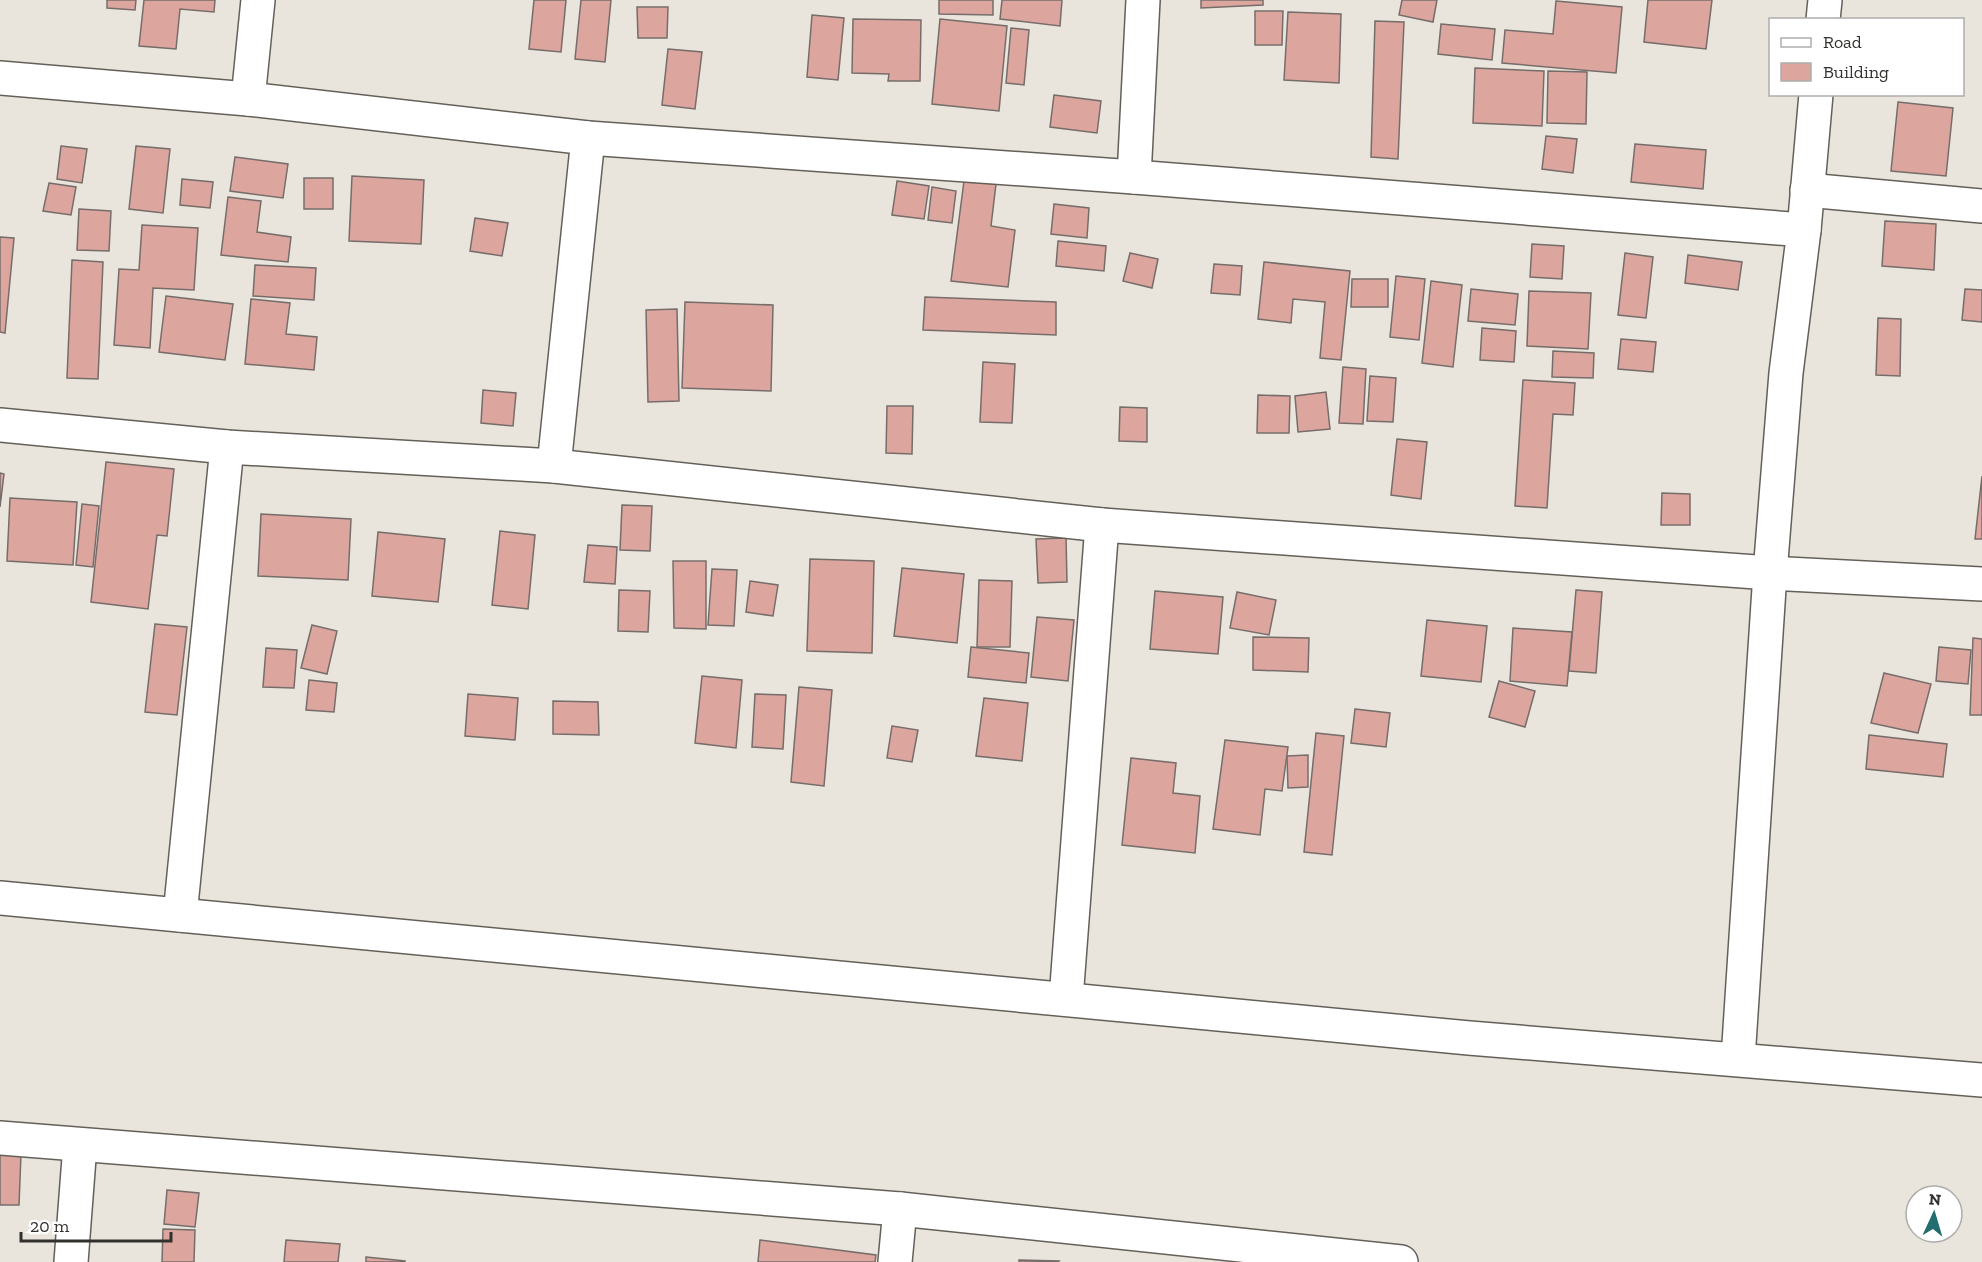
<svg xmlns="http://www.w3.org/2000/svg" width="1982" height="1262" font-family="'Zilla Slab',serif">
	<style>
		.building { fill: #dca69f; stroke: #766d6b; stroke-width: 1.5 }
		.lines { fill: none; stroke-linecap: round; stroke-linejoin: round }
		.minor-casing { stroke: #646059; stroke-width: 36 }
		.minor { stroke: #fff; stroke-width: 33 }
	</style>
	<rect width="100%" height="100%" fill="#eae5dc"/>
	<g class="building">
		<path d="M 107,0 L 136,0 L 135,10 L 107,8 Z"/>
		<path d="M 144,0 L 215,0 L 214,12 L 180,9 L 176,49 L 139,46 Z"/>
		<path d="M 534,0 L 566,0 L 561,52 L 529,49 Z"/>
		<path d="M 581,0 L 611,0 L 605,62 L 575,59 Z"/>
		<path d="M 939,0 L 993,0 L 993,15 L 939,14 Z"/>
		<path d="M 1002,0 L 1062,0 L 1060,26 L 1000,19 Z"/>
		<path d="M 1201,0 L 1263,0 L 1263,5 L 1201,8 Z"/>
		<path d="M 1402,0 L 1437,0 L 1433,22 L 1399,15 Z"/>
		<path d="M 1648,0 L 1712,0 L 1706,49 L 1644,42 Z"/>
		<path d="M 1556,1 L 1622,7 L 1616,73 L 1502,63 L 1505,30 L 1553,34 Z"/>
		<path d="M 637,7 L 668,7 L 667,38 L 638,38 Z"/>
		<path d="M 1255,11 L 1283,11 L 1282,45 L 1255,45 Z"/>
		<path d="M 1288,12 L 1341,14 L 1339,83 L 1284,80 Z"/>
		<path d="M 812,15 L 844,18 L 838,80 L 807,77 Z"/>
		<path d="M 853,19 L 921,20 L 920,81 L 888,81 L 889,74 L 852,73 Z"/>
		<path d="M 940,19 L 1007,26 L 999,111 L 932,104 Z"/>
		<path d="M 1375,21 L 1404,22 L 1398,159 L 1371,157 Z"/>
		<path d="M 1441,24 L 1495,29 L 1492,60 L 1438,54 Z"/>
		<path d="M 1011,28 L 1029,30 L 1024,85 L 1006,83 Z"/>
		<path d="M 668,49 L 702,52 L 695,109 L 662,105 Z"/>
		<path d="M 1475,68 L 1544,71 L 1542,126 L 1473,123 Z"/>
		<path d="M 1548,71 L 1587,72 L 1586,124 L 1547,123 Z"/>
		<path d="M 1054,95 L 1101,101 L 1097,133 L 1050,127 Z"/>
		<path d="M 1898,102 L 1953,108 L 1946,176 L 1891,171 Z"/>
		<path d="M 1546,136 L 1577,139 L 1573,173 L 1542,169 Z"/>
		<path d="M 1635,144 L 1706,150 L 1703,189 L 1631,182 Z"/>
		<path d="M 61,146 L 87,149 L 82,183 L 57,179 Z"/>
		<path d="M 136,146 L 170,149 L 163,213 L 129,209 Z"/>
		<path d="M 235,157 L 288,164 L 283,198 L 230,191 Z"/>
		<path d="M 352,176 L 424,180 L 421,244 L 349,241 Z"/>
		<rect x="304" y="178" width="29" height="31"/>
		<path d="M 182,179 L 213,182 L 210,208 L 180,205 Z"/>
		<path d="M 897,181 L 929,186 L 924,219 L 892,215 Z"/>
		<path d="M 964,181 L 996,184 L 991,226 L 1015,230 L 1008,287 L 951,281 Z"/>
		<path d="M 49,183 L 76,187 L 71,215 L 43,211 Z"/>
		<path d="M 932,187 L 956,191 L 952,223 L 928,220 Z"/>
		<path d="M 228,197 L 261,201 L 257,232 L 291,237 L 288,262 L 221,255 Z"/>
		<path d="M 1054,204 L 1089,208 L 1087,238 L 1051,234 Z"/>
		<path d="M 79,209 L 111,211 L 109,251 L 77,250 Z"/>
		<path d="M 475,218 L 508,223 L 502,256 L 470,251 Z"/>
		<path d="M 1885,221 L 1936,224 L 1934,270 L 1882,266 Z"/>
		<path d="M 142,225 L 198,228 L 194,290 L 153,288 L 150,348 L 114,345 L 119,269 L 139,270 Z"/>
		<path d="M 0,237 L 14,238 L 5,333 L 0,332 Z"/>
		<path d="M 1058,241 L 1106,246 L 1104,271 L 1056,266 Z"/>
		<path d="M 1532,244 L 1564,246 L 1562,279 L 1530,277 Z"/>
		<path d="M 1130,253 L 1158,259 L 1152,288 L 1123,281 Z"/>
		<path d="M 1625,253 L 1653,257 L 1646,318 L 1618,315 Z"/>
		<path d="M 1688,255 L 1742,262 L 1738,290 L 1685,283 Z"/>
		<path d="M 72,260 L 103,262 L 98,379 L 67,378 Z"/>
		<path d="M 1264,262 L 1350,271 L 1341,360 L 1320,358 L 1325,302 L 1293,299 L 1291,323 L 1258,319 Z"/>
		<path d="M 1214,264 L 1242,266 L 1240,295 L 1211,293 Z"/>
		<path d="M 255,265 L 316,268 L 314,300 L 253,296 Z"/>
		<path d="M 1396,276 L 1425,279 L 1419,340 L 1390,337 Z"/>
		<path d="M 1352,279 L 1388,279 L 1388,307 L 1351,307 Z"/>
		<path d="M 1431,281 L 1462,285 L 1453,367 L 1422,363 Z"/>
		<path d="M 1471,289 L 1518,294 L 1515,325 L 1468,321 Z"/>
		<path d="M 1965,289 L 1982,290 L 1982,322 L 1962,320 Z"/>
		<path d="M 1529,291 L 1591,293 L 1588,349 L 1527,346 Z"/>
		<path d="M 166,296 L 233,304 L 225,360 L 159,352 Z"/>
		<path d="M 925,297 L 1056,302 L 1056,335 L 923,330 Z"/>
		<path d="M 251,299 L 290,303 L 286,334 L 317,337 L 314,370 L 245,364 Z"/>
		<path d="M 685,302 L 773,305 L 771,391 L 682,388 Z"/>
		<path d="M 677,309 L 679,401 L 648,402 L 646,310 Z"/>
		<path d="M 1878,318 L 1901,319 L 1900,376 L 1876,375 Z"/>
		<path d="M 1482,328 L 1516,331 L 1514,362 L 1480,360 Z"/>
		<path d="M 1621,339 L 1656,342 L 1653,372 L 1618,369 Z"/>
		<path d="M 1553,351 L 1594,353 L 1593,378 L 1552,377 Z"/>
		<path d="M 983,362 L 1015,364 L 1012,423 L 980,422 Z"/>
		<path d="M 1343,367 L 1366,369 L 1363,424 L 1339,423 Z"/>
		<path d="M 1370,376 L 1396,378 L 1393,422 L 1367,421 Z"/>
		<path d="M 1523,380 L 1575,383 L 1573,415 L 1553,414 L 1547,508 L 1515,506 Z"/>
		<path d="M 483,390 L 516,393 L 513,426 L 481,423 Z"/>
		<path d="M 1326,392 L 1330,429 L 1298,432 L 1295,396 Z"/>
		<path d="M 1258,395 L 1290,396 L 1289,433 L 1257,433 Z"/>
		<path d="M 887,406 L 913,406 L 912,454 L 886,453 Z"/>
		<path d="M 1120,407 L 1147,408 L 1147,442 L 1119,441 Z"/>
		<path d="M 1397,439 L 1427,442 L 1421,499 L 1391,495 Z"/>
		<path d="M 106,462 L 174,469 L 167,536 L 157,535 L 148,609 L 91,602 Z"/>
		<path d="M 0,473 L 4,474 L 0,507 Z"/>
		<path d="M 1982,476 L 1982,539 L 1975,539 Z"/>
		<path d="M 1662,493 L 1690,494 L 1690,525 L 1661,525 Z"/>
		<path d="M 10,498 L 77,502 L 73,565 L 7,561 Z"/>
		<path d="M 82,504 L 99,506 L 93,567 L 76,565 Z"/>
		<path d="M 622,505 L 652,506 L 650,551 L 620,550 Z"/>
		<path d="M 261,514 L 351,519 L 348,580 L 258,576 Z"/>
		<path d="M 500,531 L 535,535 L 528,609 L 492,605 Z"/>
		<path d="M 378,532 L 445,539 L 438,602 L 372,596 Z"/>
		<path d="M 1066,538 L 1067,582 L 1038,583 L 1036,539 Z"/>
		<path d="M 588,545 L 617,547 L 615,584 L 584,582 Z"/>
		<path d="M 810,559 L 874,561 L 872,653 L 807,651 Z"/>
		<path d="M 673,561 L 706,561 L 706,629 L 674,628 Z"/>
		<path d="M 902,568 L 964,574 L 957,643 L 894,636 Z"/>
		<path d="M 712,569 L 737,570 L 734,626 L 708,625 Z"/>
		<path d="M 979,580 L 1012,581 L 1010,647 L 977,647 Z"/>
		<path d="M 750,581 L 778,585 L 773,616 L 746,612 Z"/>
		<path d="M 619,590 L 650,591 L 648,632 L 618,631 Z"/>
		<path d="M 1576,590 L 1602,592 L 1596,673 L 1569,671 Z"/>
		<path d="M 1155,591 L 1223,597 L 1218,654 L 1150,649 Z"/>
		<path d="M 1237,592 L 1276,600 L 1269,635 L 1230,628 Z"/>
		<path d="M 1037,617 L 1074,620 L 1068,681 L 1031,677 Z"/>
		<path d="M 1427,620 L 1487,626 L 1481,682 L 1421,676 Z"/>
		<path d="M 155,624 L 187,627 L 177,715 L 145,712 Z"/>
		<path d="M 312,625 L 337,631 L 327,674 L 301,668 Z"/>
		<path d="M 1513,628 L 1572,632 L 1567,686 L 1510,681 Z"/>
		<path d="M 1253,637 L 1309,638 L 1308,672 L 1253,670 Z"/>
		<path d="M 1973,638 L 1982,639 L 1982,715 L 1970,715 Z"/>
		<path d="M 971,647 L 1029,653 L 1026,683 L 968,677 Z"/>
		<path d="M 1939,647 L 1971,650 L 1968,684 L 1936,681 Z"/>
		<path d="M 266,648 L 297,650 L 294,688 L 263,687 Z"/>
		<path d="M 1884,673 L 1931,684 L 1918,733 L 1871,723 Z"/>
		<path d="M 702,676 L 742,680 L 736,748 L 695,743 Z"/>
		<path d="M 309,680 L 337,683 L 334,712 L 306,710 Z"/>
		<path d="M 1499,681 L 1535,691 L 1525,727 L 1489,717 Z"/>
		<path d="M 799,687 L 832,690 L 824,786 L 791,782 Z"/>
		<path d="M 468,694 L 518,698 L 515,740 L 465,736 Z"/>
		<path d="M 755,694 L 786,695 L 783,749 L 752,747 Z"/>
		<path d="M 984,698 L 1028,703 L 1022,761 L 976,756 Z"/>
		<path d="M 553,701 L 598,702 L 599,735 L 553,734 Z"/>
		<path d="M 1355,709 L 1390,713 L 1386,747 L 1351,743 Z"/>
		<path d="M 892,726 L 918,730 L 912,762 L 887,758 Z"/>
		<path d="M 1316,733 L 1344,736 L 1332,855 L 1304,852 Z"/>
		<path d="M 1869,735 L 1947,744 L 1943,777 L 1866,769 Z"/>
		<path d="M 1225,740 L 1288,747 L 1282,791 L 1265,789 L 1260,835 L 1213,829 Z"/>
		<path d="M 1308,755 L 1308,787 L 1288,788 L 1287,756 Z"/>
		<path d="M 1131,758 L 1176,763 L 1173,793 L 1200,796 L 1195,853 L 1122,845 Z"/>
		<path d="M 0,1154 L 21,1154 L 19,1205 L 0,1205 Z"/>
		<path d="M 167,1190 L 199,1193 L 195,1227 L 164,1224 Z"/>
		<path d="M 163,1229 L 195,1230 L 194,1262 L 162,1262 Z"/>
		<path d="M 286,1240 L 340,1244 L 338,1262 L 284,1262 Z"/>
		<path d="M 760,1240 L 876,1255 L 875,1262 L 758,1262 Z"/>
		<path d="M 366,1257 L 405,1261 L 405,1262 L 366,1262 Z"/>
		<path d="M 1019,1260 L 1059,1261 L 1058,1262 L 1019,1262 Z"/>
	</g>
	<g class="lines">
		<g class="minor-casing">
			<g id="minor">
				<path d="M 1823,20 L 1825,0"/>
				<path d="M 0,78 L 248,99 L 588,138 L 1134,177 L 1804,230"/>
				<path d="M 248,99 L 258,0"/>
				<path d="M 1134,177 L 1143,0"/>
				<path d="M 1807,190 L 1982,206"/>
				<path d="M 0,425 L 227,447 L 554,466 L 1102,525 L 1770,573 L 1982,584"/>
				<path d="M 554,466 L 588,138"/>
				<path d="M 0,898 L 1469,1038 L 1982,1080"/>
				<path d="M 180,915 L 227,447"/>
				<path d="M 1066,999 L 1102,525"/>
				<path d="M 1738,1059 L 1770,573 L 1786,373 L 1804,230 L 1816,94"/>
				<path d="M 0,1138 L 900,1209 L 1401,1262"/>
				<path d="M 71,1262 L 80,1145"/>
				<path d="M 895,1262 L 900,1209"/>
			</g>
		</g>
		<use href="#minor" class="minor"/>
	</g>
	<rect x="1769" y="18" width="195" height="78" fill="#ffffff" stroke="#adadab" stroke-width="1.5"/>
	<rect x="1781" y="38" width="30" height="9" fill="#ffffff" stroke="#adadab" stroke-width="1.5"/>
	<text x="1823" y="48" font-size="18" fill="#33312e">Road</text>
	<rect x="1781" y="63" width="30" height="18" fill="#dca69f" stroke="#adadab" stroke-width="1.5"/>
	<text x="1823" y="78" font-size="18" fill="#33312e">Building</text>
	<g transform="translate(1934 1214) rotate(4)"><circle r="28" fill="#ffffff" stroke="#adadab" stroke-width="1.5"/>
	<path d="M0-4.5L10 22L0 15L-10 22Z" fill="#226d6d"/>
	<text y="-9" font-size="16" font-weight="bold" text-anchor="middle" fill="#33312e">N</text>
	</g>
	<path d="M21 1232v9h150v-9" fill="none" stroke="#33312e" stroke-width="3"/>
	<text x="30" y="1232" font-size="18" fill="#33312e" stroke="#ffffff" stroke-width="4.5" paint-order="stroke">20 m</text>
</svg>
